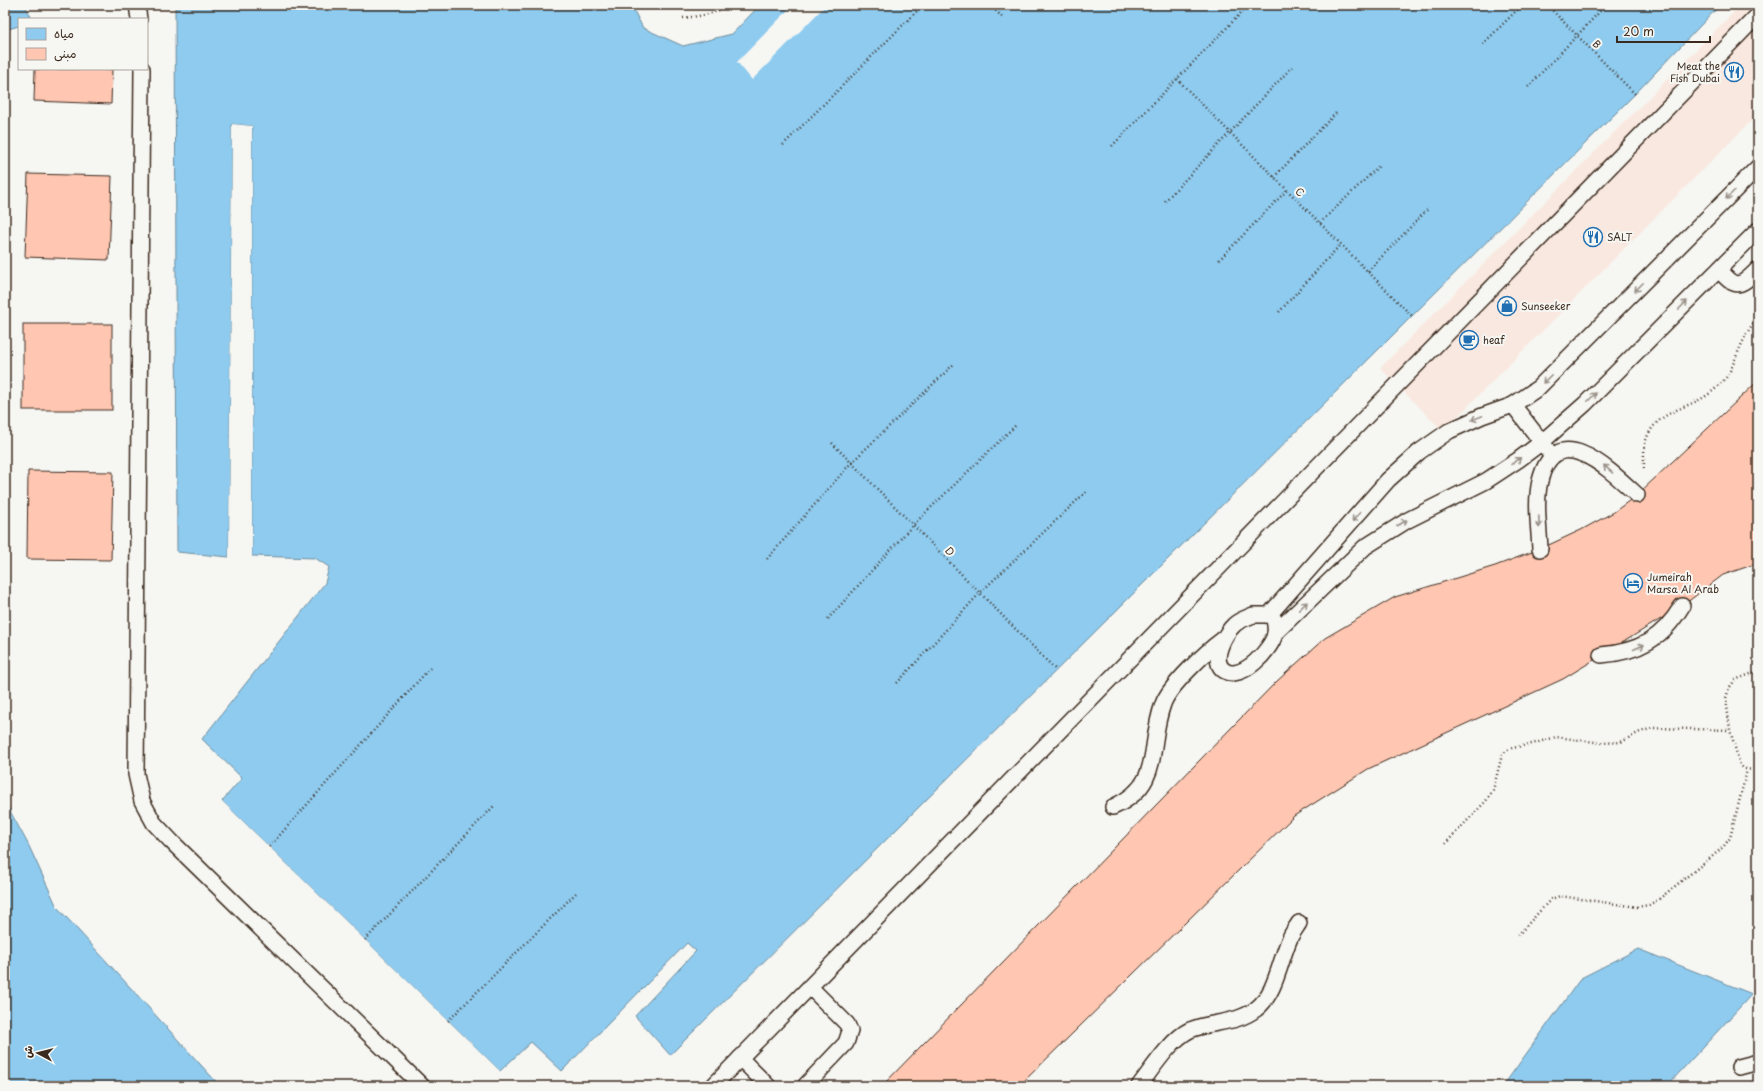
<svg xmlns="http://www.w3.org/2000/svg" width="1763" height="1091" font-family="'Playpen Sans','Playpen Sans Arabic',sans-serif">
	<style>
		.built { fill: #f9e8df }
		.water { fill: #8ecbef; stroke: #6d8b9b }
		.pier { fill: #f6f6f2 }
		.building { fill: #ffc7b2; stroke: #3b2a1e }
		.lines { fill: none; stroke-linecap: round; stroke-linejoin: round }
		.lane-casing { stroke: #3b2a1e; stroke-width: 18 }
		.path { stroke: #3b2a1e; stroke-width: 2.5; stroke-dasharray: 1 3; stroke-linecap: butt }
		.lane { stroke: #f6f6f2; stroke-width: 15 }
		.oneway { stroke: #989088 }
		.labels { text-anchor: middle; stroke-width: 4; stroke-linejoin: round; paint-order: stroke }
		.street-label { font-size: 10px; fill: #3b2a1e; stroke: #f6f6f2 }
		.poi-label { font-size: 10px; fill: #3b2a1e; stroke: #f6f6f2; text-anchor: start }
	</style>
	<rect width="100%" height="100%" fill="#f6f6f2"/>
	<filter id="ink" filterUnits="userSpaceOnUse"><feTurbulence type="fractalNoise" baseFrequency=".025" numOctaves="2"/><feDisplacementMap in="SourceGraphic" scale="8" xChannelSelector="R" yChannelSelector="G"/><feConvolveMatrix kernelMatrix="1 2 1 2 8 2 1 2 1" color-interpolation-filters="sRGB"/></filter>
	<g filter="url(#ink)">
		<path class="built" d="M 1741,5 L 1758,5 L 1758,114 L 1443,431 L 1380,368 Z"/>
		<g class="water">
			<path d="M 5,5 L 25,5 L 32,19 L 19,19 L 19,26 L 5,30 Z"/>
			<path d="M 175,5 L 631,5 L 643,28 L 683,46 L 732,34 L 760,5 L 1720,5 L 1635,94 L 670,1055 L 635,1016 L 696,951 L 687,943 L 562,1071 L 531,1042 L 500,1071 L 222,801 L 242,778 L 202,739 L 325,583 L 329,567 L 315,558 L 252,556 L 252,126 L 232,124 L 229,557 L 177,552 Z"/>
			<path d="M 5,802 L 28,844 L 57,907 L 220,1086 L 5,1086 Z"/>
			<path d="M 1638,949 L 1752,994 L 1667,1086 L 1503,1086 L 1581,978 Z"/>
		</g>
		<g class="pier">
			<path d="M 793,5 L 826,5 L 752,80 L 737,62 Z"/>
			<path d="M 232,124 L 252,126 L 252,556 L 250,556 L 250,128 L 234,126 L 231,557 L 229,557 Z"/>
			<path d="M 222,801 L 500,1071 L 498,1072 L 447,1023 L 220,803 Z"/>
		</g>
		<g class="building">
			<path d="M 35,69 L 112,69 L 111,104 L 34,101 Z"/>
			<path d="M 28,174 L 112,176 L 109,260 L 25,257 Z"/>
			<rect x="23" y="324" width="89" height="86"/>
			<path d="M 1758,381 L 1758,563 L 1723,575 L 1682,606 L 1563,679 L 1368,769 L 1294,816 L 1019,1086 L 882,1086 L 1276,682 L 1325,638 L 1395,597 L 1495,566 L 1540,549 L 1581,530 L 1614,512 L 1637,495 Z"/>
			<path d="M 28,471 L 113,472 L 111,560 L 27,559 Z"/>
		</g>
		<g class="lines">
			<g class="lane-casing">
				<g id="lane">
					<path d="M 137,5 L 139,19"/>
					<path d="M 142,69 L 136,774 L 142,801 L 154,823 L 172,842 L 422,1086"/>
					<path d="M 1719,270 C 1736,290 1740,287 1758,269"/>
					<path d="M 1513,405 L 1547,449"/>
					<path d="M 1540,549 C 1539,527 1535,502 1540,481 C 1556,416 1612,472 1637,495"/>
					<path d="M 1253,615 L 1269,615 L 1274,619 C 1275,624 1276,629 1275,634 C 1271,650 1242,681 1225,671 C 1209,662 1225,633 1234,625 C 1239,620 1247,618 1253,615 Z"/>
					<path d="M 1269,615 L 1388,480 L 1419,452 L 1449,431 L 1482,416 L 1513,405 L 1538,388 L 1758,167"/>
					<path d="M 1275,633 L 1365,547 L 1408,520 L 1486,481 L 1518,460 L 1542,442 L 1585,404 L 1758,230"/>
					<path d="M 1601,655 C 1639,652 1662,639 1682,606"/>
					<path d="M 1113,807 C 1164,784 1147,747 1163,704 C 1169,686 1207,651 1222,640"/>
					<path d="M 740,1058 L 768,1086"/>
					<path d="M 1739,1067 L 1758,1062"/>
					<path d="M 713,1086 L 1758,15"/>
					<path d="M 805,1086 L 846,1043 L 850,1031 L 847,1024 L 810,987"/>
					<path d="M 1139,1086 C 1152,1069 1171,1039 1190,1030 C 1212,1021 1237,1024 1256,1009 C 1276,994 1280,960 1290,938 C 1292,933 1296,928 1299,923"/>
				</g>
			</g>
			<g class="path">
				<path d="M 990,5 L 1002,17"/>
				<path d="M 1547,5 L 1635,94"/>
				<path d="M 683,18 C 699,16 714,15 727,5"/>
				<path d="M 1483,44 L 1522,5"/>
				<path d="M 1177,79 L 1412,316"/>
				<path d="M 1528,87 L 1606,5"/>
				<path d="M 783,145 L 923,5"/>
				<path d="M 1112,146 L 1243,11"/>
				<path d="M 1274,177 L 1336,113"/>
				<path d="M 1165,201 L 1292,67"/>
				<path d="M 1320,223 L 1379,166"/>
				<path d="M 1219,260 L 1287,190"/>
				<path d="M 1368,271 L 1427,210"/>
				<path d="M 1279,312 L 1341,244"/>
				<path d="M 832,443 L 1056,670"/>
				<path d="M 1644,468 C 1644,457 1643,445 1648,435 C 1658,414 1681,409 1699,400 C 1709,395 1718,387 1725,379 C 1730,373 1733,364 1736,357 C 1742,343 1748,329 1758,317"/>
				<path d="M 767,559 L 851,463 L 955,363"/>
				<path d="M 828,619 L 913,525 L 1017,424"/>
				<path d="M 1758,671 L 1735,680 L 1729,688 L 1726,698 L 1730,730 L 1740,765 C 1746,771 1750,770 1758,767"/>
				<path d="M 897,683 L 980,593 L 1088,490"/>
				<path d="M 1445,844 L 1486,801 L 1493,790 L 1502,755 L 1506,751 L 1512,748 L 1532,744 L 1556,737 L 1603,743 L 1621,742 L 1640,732 L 1653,728 L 1730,730"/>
				<path d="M 269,847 L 430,668"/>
				<path d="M 1518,935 L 1551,899 L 1560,896 L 1637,907 L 1649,905 L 1659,899 L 1714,855 L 1724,846 L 1730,838 L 1747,770"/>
				<path d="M 365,940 L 494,806"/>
				<path d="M 448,1021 L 576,893"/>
			</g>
			<use href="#lane" class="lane"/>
		</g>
		<defs><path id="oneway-shaft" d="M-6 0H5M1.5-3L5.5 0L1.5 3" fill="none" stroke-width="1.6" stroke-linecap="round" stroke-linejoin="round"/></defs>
		<g class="oneway">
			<use href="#oneway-shaft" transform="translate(1730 195) rotate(135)"/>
			<use href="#oneway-shaft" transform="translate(1639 287) rotate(135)"/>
			<use href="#oneway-shaft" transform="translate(1683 305) rotate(-45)"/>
			<use href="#oneway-shaft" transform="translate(1547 379) rotate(135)"/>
			<use href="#oneway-shaft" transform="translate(1592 397) rotate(-45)"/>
			<use href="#oneway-shaft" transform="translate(1477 418) rotate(158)"/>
			<use href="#oneway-shaft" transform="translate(1516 461) rotate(-35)"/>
			<use href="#oneway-shaft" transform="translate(1608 469) rotate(-139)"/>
			<use href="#oneway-shaft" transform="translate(1356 517) rotate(131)"/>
			<use href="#oneway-shaft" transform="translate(1539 522) rotate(88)"/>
			<use href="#oneway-shaft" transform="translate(1402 523) rotate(-30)"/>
			<use href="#oneway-shaft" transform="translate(1303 606) rotate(-44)"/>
			<use href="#oneway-shaft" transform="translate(1639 647) rotate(-24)"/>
		</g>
	</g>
	<defs>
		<g id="restaurant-ring" transform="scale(1)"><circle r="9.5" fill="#f6f6f2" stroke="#1f6fb2" stroke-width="1.5"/><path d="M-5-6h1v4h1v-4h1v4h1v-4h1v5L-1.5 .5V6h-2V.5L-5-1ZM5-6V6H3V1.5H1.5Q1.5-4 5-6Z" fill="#1f6fb2"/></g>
		<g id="shop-ring" transform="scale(1)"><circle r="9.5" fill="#f6f6f2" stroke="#1f6fb2" stroke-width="1.5"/><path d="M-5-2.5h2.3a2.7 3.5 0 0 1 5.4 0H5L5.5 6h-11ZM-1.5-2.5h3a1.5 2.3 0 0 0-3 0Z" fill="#1f6fb2"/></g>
		<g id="cafe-ring" transform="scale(1)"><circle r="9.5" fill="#f6f6f2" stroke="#1f6fb2" stroke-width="1.5"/><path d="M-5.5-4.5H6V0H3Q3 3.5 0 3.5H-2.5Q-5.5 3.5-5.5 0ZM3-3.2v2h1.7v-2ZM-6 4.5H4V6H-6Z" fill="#1f6fb2"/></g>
		<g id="hotel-ring" transform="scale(1)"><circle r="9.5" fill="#f6f6f2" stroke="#1f6fb2" stroke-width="1.5"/><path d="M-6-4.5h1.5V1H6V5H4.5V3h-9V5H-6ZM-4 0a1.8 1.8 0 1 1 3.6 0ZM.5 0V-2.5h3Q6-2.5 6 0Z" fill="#1f6fb2"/></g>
	</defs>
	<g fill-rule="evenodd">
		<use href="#restaurant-ring" x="1734" y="72"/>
		<use href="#restaurant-ring" x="1593" y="237"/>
		<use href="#shop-ring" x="1507" y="306"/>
		<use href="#cafe-ring" x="1469" y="340"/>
		<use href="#hotel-ring" x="1633" y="583"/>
	</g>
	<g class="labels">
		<g class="street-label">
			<text transform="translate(1597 44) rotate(45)" y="4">B</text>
			<text transform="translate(1300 192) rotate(45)" y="4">C</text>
			<text transform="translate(950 551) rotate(46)" y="4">D</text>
		</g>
		<g class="poi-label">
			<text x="1720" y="70" text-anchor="end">Meat the<tspan x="1720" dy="12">Fish Dubai</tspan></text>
			<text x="1607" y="241">SALT</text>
			<text x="1521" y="310">Sunseeker</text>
			<text x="1483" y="344">heaf</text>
			<text x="1647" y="581">Jumeirah<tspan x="1647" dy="12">Marsa Al Arab</tspan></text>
		</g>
	</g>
	<rect width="1763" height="1091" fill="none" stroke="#f6f6f2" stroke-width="20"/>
	<rect x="10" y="10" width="1743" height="1071" fill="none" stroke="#3b2a1e" stroke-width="1.5" filter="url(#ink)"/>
	<rect x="18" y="18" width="130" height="52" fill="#f6f6f2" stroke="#aba49d"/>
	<rect x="26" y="28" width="20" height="12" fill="#8ecbef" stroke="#aba49d"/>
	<text x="54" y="38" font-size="12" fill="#3b2a1e">مياه</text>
	<rect x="26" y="48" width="20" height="12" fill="#ffc7b2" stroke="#aba49d"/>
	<text x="54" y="58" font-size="12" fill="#3b2a1e">مبنى</text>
	<g transform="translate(38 1053) rotate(277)" stroke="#f6f6f2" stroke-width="3" paint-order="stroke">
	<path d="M0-3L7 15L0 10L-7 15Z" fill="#3b2a1e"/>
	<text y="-6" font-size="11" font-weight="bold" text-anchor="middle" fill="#3b2a1e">ش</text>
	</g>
	<path d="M1617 36v6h93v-6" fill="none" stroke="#3b2a1e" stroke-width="2"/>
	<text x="1623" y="36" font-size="12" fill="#3b2a1e" stroke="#f6f6f2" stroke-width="3" paint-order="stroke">20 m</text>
</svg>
